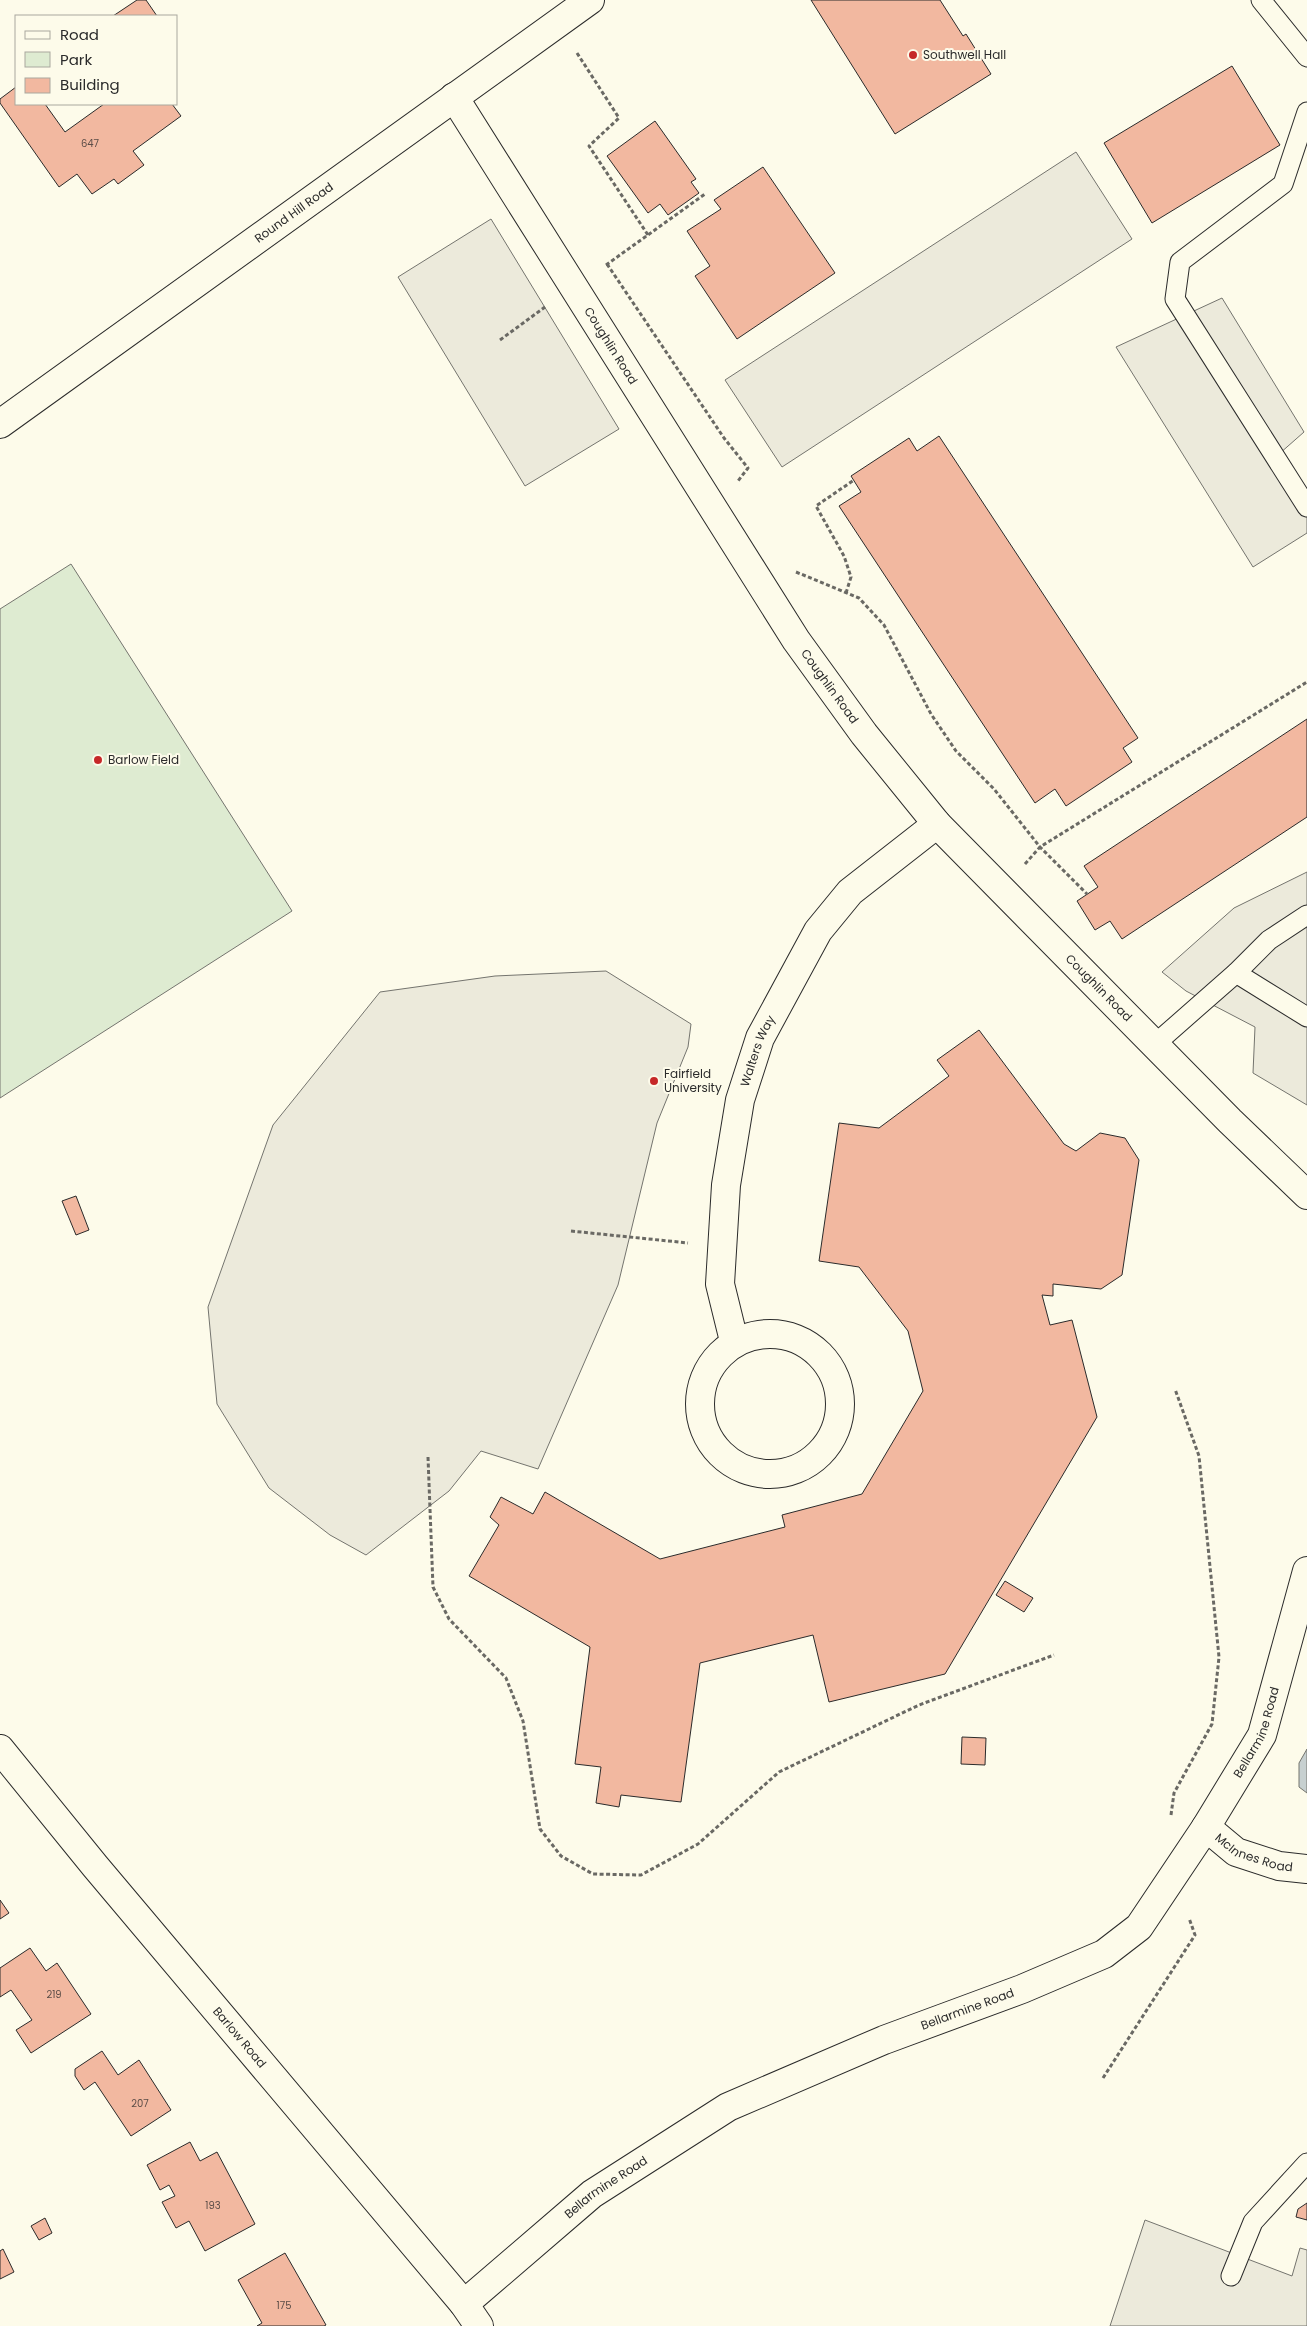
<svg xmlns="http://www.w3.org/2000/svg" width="1307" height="2326" font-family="Poppins,sans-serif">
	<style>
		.green { fill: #deebd1; stroke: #74746e }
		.parking { fill: #eceadb; stroke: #74746e }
		.water { fill: #c7d0d0; stroke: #74746e }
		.building { fill: #f2b8a0; stroke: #2b2b2b }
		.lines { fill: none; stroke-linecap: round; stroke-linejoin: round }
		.service-casing { stroke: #2b2b2b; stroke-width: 21 }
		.minor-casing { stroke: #2b2b2b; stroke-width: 30 }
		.tertiary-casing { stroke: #2b2b2b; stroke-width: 30 }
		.secondary-casing { stroke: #2b2b2b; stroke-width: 30 }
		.path { stroke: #6a6964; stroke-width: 3; stroke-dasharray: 4 2.5; stroke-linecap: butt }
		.service { stroke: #fdfbea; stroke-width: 19 }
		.minor { stroke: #fdfbea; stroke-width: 28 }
		.tertiary { stroke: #fdfbea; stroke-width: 28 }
		.secondary { stroke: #fdfbea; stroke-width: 28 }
		.poi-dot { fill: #c62828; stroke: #fdfbea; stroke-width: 2 }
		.labels { text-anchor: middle; stroke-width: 4; stroke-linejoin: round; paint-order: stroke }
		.number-label { font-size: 10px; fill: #5d4e48 }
		.poi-label { font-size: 12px; fill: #2b2b2b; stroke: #fdfbea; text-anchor: start }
		.street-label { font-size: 12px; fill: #2b2b2b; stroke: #fdfbea }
	</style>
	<rect width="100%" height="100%" fill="#fdfbea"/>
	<path class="green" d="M 71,564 L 292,911 L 0,1098 L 0,609 Z"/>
	<g class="parking">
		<path d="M 1076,152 L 1132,239 L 782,467 L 725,380 Z"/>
		<path d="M 491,219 L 619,429 L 525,486 L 398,277 Z"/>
		<path d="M 1222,298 L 1304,432 L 1279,454 L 1307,505 L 1307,533 L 1253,567 L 1116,347 Z"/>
		<path d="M 1307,872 L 1307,1105 L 1253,1073 L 1255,1027 L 1186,991 L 1162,972 L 1234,908 Z"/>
		<path d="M 606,971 L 691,1024 L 688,1047 L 657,1123 L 618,1285 L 538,1469 L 481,1451 L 449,1491 L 366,1555 L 330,1535 L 269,1488 L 217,1404 L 208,1307 L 273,1125 L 380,992 L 495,976 Z"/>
		<path d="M 1145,2220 L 1292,2276 L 1300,2248 L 1307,2250 L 1307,2326 L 1110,2326 Z"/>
	</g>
	<path class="water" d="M 1307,1749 L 1307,1793 L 1299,1787 L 1299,1763 Z"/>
	<g class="building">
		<path d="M 137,0 L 146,0 L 157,16 L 113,16 Z"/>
		<path d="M 811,0 L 940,0 L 963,36 L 966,34 L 991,74 L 895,134 Z"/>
		<path d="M 1232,66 L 1280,145 L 1152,223 L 1104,143 Z"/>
		<path d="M 16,87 L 16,104 L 45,104 L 65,132 L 104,104 L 172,104 L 181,116 L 133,151 L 144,165 L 118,184 L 114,179 L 92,194 L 77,174 L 59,187 L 0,103 L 0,99 Z"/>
		<path d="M 655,121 L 696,179 L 691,182 L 699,193 L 668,215 L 660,204 L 648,213 L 607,156 Z"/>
		<path d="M 763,167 L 835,273 L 737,339 L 695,276 L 710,266 L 687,231 L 721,209 L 714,200 Z"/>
		<path d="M 939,436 L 1138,738 L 1123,748 L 1132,762 L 1066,806 L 1055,789 L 1035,803 L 839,506 L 861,492 L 851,476 L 909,438 L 917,451 Z"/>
		<path d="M 1307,719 L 1307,817 L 1122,939 L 1110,921 L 1095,930 L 1077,901 L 1098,887 L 1084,866 Z"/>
		<path d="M 979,1030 L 1064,1144 L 1076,1151 L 1100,1133 L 1125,1138 L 1139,1160 L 1122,1275 L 1101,1289 L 1053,1284 L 1053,1296 L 1042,1295 L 1050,1325 L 1072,1320 L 1097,1417 L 945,1674 L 829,1702 L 813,1635 L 700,1663 L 681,1802 L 621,1795 L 619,1807 L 596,1803 L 601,1767 L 575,1764 L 590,1647 L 469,1576 L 499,1525 L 490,1517 L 501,1497 L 533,1514 L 545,1492 L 660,1559 L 785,1527 L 782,1515 L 862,1494 L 923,1391 L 908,1331 L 859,1267 L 819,1261 L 839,1123 L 879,1128 L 949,1076 L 937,1060 Z"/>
		<path d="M 76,1196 L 89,1230 L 76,1235 L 62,1201 Z"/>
		<path d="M 1005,1581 L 1033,1598 L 1024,1612 L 996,1595 Z"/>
		<path d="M 962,1737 L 986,1738 L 985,1765 L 961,1764 Z"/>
		<path d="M 0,1900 L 9,1913 L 0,1919 Z"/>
		<path d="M 30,1948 L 46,1971 L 57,1963 L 91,2014 L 31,2053 L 16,2030 L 32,2020 L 11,1990 L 0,1997 L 0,1968 Z"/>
		<path d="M 102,2051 L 118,2075 L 139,2060 L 171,2110 L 131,2136 L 95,2082 L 84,2090 L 75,2076 L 75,2069 Z"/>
		<path d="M 190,2142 L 200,2161 L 217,2152 L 255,2224 L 205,2251 L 189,2221 L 176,2228 L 162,2202 L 175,2196 L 169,2185 L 160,2190 L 147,2165 Z"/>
		<path d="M 1307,2203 L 1307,2220 L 1296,2217 L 1298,2209 Z"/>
		<path d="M 45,2218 L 52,2233 L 39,2240 L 31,2226 Z"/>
		<path d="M 3,2249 L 14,2272 L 0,2279 L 0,2251 Z"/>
		<path d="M 285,2253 L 326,2325 L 324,2326 L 257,2326 L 262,2323 L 238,2280 Z"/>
	</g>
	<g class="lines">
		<g class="service-casing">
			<g id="service">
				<path d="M 1261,0 L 1307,57"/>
				<path d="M 1307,112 L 1283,184 L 1180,262 L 1175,299 L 1307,507"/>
				<path d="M 1236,973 L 1307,1017"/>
				<path d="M 1154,1045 L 1236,973 L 1269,940 L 1307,915"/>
				<path d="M 1231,2276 L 1253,2222 L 1307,2163"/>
			</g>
		</g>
		<g class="minor-casing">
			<g id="minor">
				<path id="s1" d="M 454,97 L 796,640 L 864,734 L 937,824 L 1230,1121 L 1307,1195"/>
				<circle cx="770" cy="1404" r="70"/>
				<path id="s2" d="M 734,1341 L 720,1284 L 726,1185 L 740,1100 L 760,1038 L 818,931 L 850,892 L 937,824"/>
				<path id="s3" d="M 1206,1827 L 1236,1852 L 1279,1866 L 1307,1869"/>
				<path id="s4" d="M 464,2304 L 592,2194 L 728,2107 L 884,2040 L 1022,1989 L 1104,1954 L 1139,1927 L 1206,1827 L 1262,1735 L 1307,1571"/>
			</g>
		</g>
		<g class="tertiary-casing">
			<g id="tertiary">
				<path id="s5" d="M 0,1749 L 95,1866 L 464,2304 L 479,2326"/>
			</g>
		</g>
		<g class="secondary-casing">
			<g id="secondary">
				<path id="s6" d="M 0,424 L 590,0"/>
			</g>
		</g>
		<g class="path">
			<path d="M 577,53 L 619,118 L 589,146 L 648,235"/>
			<path d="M 607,264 L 724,438 L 748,468 L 738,481"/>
			<path d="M 606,265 L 705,194"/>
			<path d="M 500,340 L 545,307"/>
			<path d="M 796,572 L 859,598 L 884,625 L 931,714 L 956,751 L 994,789 L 1040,847 L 1087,894"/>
			<path d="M 846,593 L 851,577 L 844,556 L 816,506 L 854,480"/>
			<path d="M 1025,864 L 1040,847 L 1307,682"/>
			<path d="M 571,1231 L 688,1243"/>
			<path d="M 428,1457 L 433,1587 L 449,1619 L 506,1678 L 523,1721 L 540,1829 L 561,1856 L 593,1874 L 641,1875 L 698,1844 L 779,1772 L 919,1705 L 1054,1655"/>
			<path d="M 1171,1815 L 1174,1793 L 1212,1724 L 1219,1657 L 1199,1456 L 1175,1389"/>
			<path d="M 1103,2078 L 1195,1935 L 1189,1918"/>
		</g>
		<use href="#service" class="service"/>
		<use href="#minor" class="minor"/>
		<use href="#tertiary" class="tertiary"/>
		<use href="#secondary" class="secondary"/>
	</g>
	<g class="poi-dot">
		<circle cx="913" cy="55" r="5"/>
		<circle cx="98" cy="760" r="5"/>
		<circle cx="654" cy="1081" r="5"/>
	</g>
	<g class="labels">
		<g class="number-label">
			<text x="90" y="147">647</text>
			<text x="54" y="1998">219</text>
			<text x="140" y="2107">207</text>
			<text x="213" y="2209">193</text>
			<text x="284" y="2309">175</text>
		</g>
		<g class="poi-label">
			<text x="923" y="59">Southwell Hall</text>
			<text x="108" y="764">Barlow Field</text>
			<text x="664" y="1078">Fairfield<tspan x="664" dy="14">University</tspan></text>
		</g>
		<g class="street-label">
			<text dy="4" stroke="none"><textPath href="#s6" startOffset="362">Round Hill Road</textPath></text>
			<text dy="4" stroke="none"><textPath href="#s1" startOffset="294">Coughlin Road</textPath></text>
			<text dy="4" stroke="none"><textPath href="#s1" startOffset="699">Coughlin Road</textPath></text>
			<text dy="4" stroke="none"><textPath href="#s1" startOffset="1104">Coughlin Road</textPath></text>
			<text dy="4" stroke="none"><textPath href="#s2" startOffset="296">Walters Way</textPath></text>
			<text dy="4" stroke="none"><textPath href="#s4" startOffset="1009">Bellarmine Road</textPath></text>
			<text dy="4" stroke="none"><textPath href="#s3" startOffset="56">McInnes Road</textPath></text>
			<text dy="4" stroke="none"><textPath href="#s4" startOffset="589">Bellarmine Road</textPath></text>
			<text dy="4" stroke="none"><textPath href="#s5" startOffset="375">Barlow Road</textPath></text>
			<text dy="4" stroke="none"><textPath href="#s4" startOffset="184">Bellarmine Road</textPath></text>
		</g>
	</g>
	<rect x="15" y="15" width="162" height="90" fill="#fdfbea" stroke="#a9a89e"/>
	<rect x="25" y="31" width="25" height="8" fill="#fdfbea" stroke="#a9a89e"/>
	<text x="60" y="40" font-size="15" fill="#2b2b2b">Road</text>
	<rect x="25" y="52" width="25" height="15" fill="#deebd1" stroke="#a9a89e"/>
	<text x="60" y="65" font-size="15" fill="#2b2b2b">Park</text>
	<rect x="25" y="78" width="25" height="15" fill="#f2b8a0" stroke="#a9a89e"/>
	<text x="60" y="90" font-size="15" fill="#2b2b2b">Building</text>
</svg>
